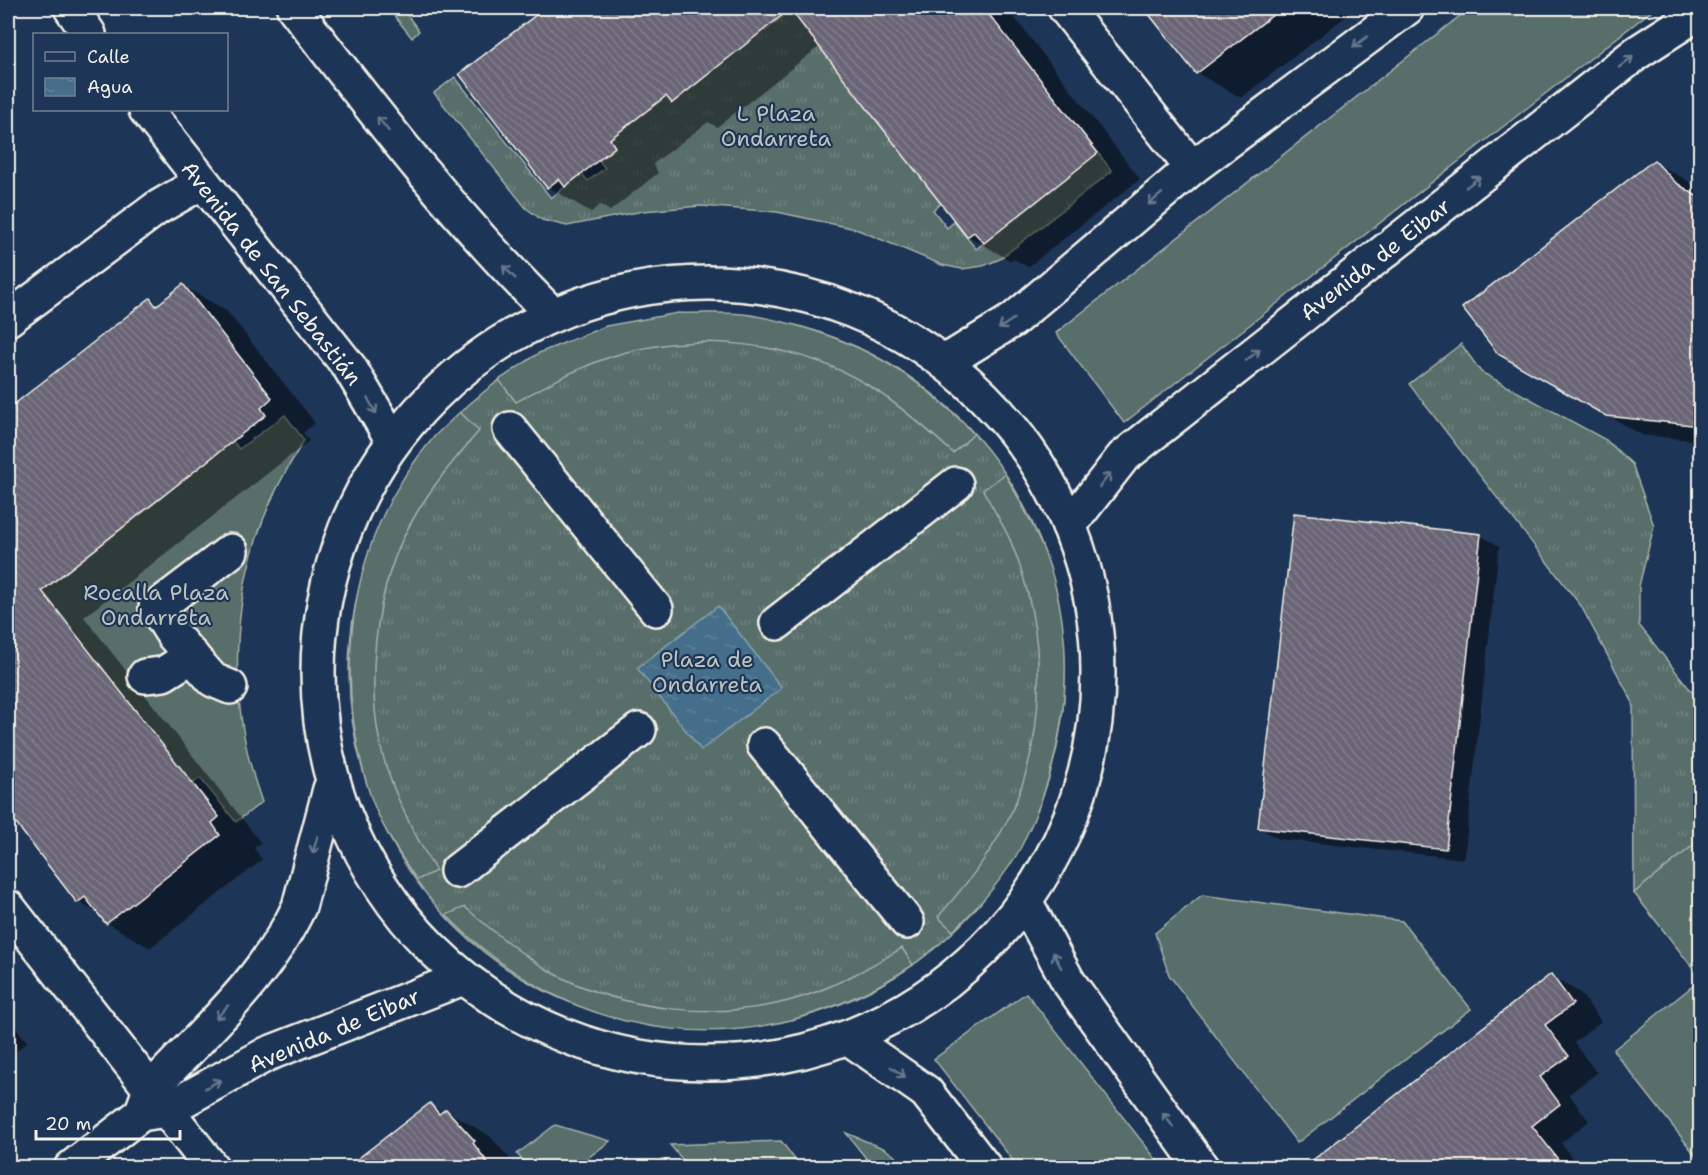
<svg xmlns="http://www.w3.org/2000/svg" width="1708" height="1175" font-family="'Shantell Sans',sans-serif">
	<style>
		.grass { fill: url(#grass-tufts); stroke: #a6b0a9; stroke-width: 1.5 }
		.garden { fill: #586e6a; stroke: #a6b0a9; stroke-width: 1.5 }
		.water { fill: url(#water-ripples); stroke: #8aa2b0; stroke-width: 1.5 }
		.shadow { fill: #0007 }
		.building { fill: url(#building-back-hatch); stroke: #f4f1e8; stroke-width: 1.5 }
		.lines { fill: none; stroke-linecap: round; stroke-linejoin: round }
		.street-casing { stroke: #f4f1e8; stroke-width: 38 }
		.secondary-casing { stroke: #f4f1e8; stroke-width: 38 }
		.street { stroke: #1d3557; stroke-width: 33 }
		.secondary { stroke: #1d3557; stroke-width: 33 }
		.oneway { stroke: #68778a }
		.labels { text-anchor: middle; stroke-width: 4.5; stroke-linejoin: round; paint-order: stroke }
		.park-label { font-size: 22px; fill: #bdc3bc; stroke: #1d3557 }
		.street-label { font-size: 22px; fill: #f4f1e8; stroke: #1d3557 }
	</style>
	<defs>
		<pattern id="grass-tufts" width="24" height="20" patternUnits="userSpaceOnUse" patternTransform="scale(1.5)"><rect width="24" height="20" fill="#586e6a"/><path d="M3 7l-1-3M5 7V3M7 7l1-3M15 17l-1-3M17 17v-4M19 17l1-3" fill="none" stroke="#71837f"/></pattern>
		<pattern id="water-ripples" width="26" height="14" patternUnits="userSpaceOnUse" patternTransform="scale(1.5)"><rect width="26" height="14" fill="#446e8a"/><path d="M2 4q2-2 4 0t4 0M15 11q2-2 4 0t4 0" fill="none" stroke="#60839a"/></pattern>
		<pattern id="building-back-hatch" width="6" height="6" patternUnits="userSpaceOnUse" patternTransform="scale(1.5)"><rect width="6" height="6" fill="#6a6576"/><path d="M-1 5l2 2M0 0l6 6M5-1l2 2" fill="none" stroke="#807c8a"/></pattern>
	</defs>
	<rect width="100%" height="100%" fill="#1d3557"/>
	<filter id="ink" filterUnits="userSpaceOnUse"><feTurbulence type="fractalNoise" baseFrequency=".0167" numOctaves="2"/><feDisplacementMap in="SourceGraphic" scale="12" xChannelSelector="R" yChannelSelector="G"/><feConvolveMatrix kernelMatrix="1 2 1 2 8 2 1 2 1" color-interpolation-filters="sRGB"/></filter>
	<g filter="url(#ink)">
		<g class="grass">
			<path d="M 388,8 L 402,8 L 419,31 L 412,38 Z"/>
			<path d="M 775,8 L 816,8 L 799,21 L 812,39 L 821,33 L 864,87 L 856,94 L 884,130 L 935,179 L 927,186 L 941,203 L 933,210 L 947,228 L 954,222 L 976,249 L 1098,153 L 1112,171 L 1000,259 L 983,266 L 962,269 L 942,265 L 856,229 L 777,212 L 701,206 L 643,211 L 567,226 L 542,220 L 526,208 L 434,93 L 455,77 L 551,198 L 582,174 L 588,181 L 605,168 L 599,161 L 615,148 L 610,139 L 666,96 L 673,103 L 708,75 L 705,65 L 758,23 L 765,31 L 782,17 Z"/>
			<circle cx="707" cy="672" r="358"/>
			<path d="M 1461,344 L 1481,372 L 1606,440 L 1632,464 L 1654,526 L 1639,586 L 1639,625 L 1700,702 L 1700,840 L 1634,893 L 1633,703 L 1581,606 L 1409,384 Z"/>
		</g>
		<g class="garden">
			<path d="M 1470,8 L 1655,8 L 1124,423 L 1056,333 Z"/>
			<path d="M 678,313 C 701,314 728,311 751,315 C 843,332 910,366 974,434 L 953,453 C 927,429 901,406 871,387 C 797,341 693,330 610,357 C 577,368 547,385 516,402 L 499,380 L 539,353 L 606,326 Z"/>
			<path d="M 460,412 L 479,431 C 456,458 434,483 416,514 C 372,586 361,699 390,778 C 402,811 418,841 436,871 L 417,880 C 398,852 378,822 368,788 C 332,668 349,535 434,437 C 442,428 452,420 460,412 Z"/>
			<path d="M 285,415 L 304,440 C 292,460 280,480 271,501 C 229,595 227,706 262,802 L 236,822 L 200,778 L 192,784 L 41,592 L 160,499 L 209,447 L 216,455 L 233,441 L 239,449 Z"/>
			<path d="M 1005,474 C 1024,508 1044,543 1054,581 C 1078,669 1062,766 1021,847 C 1004,879 978,907 953,931 L 938,917 C 963,888 987,859 1005,825 C 1050,739 1047,630 1011,542 C 1003,524 992,507 983,490 Z"/>
			<path d="M 1700,840 L 1700,977 L 1634,893 Z"/>
			<path d="M 1202,895 L 1402,921 L 1471,1009 L 1297,1143 L 1169,975 L 1155,933 Z"/>
			<path d="M 465,907 C 491,930 518,952 548,970 C 623,1013 727,1023 808,995 C 842,983 871,966 902,948 L 913,965 C 757,1068 577,1049 446,915 Z"/>
			<path d="M 1700,980 L 1700,1161 L 1613,1050 Z"/>
			<path d="M 1026,993 L 1162,1167 L 1018,1167 L 934,1059 Z"/>
			<path d="M 555,1125 L 610,1141 L 576,1167 L 529,1167 L 517,1154 Z"/>
			<path d="M 846,1133 L 885,1149 L 910,1167 L 873,1167 Z"/>
			<path d="M 781,1141 L 799,1165 L 795,1167 L 689,1167 L 670,1145 Z"/>
		</g>
		<path class="water" d="M 718,606 L 782,688 L 701,750 L 637,668 Z"/>
		<g class="shadow">
			<path d="M 546,8 L 1007,8 L 1140,179 L 1028,267 L 1014,259 L 1011,261 L 968,236 L 820,46 L 717,127 L 708,122 L 653,164 L 658,173 L 610,211 L 600,205 L 591,212 L 548,187 L 461,74 Z"/>
			<path d="M 1146,8 L 1352,8 L 1354,10 L 1241,98 L 1197,73 Z"/>
			<path d="M 1654,162 L 1688,181 L 1700,194 L 1700,441 L 1642,435 L 1499,353 Z"/>
			<path d="M 183,286 L 227,311 L 315,423 L 303,433 L 309,441 L 84,617 L 261,843 L 254,848 L 262,860 L 150,948 L 107,923 L 101,915 L 78,902 L 8,813 L 8,410 L 150,300 L 159,305 Z"/>
			<path d="M 1480,535 L 1499,546 L 1464,859 L 1279,839 L 1260,828 Z"/>
			<path d="M 1551,976 L 1580,993 L 1601,1021 L 1574,1043 L 1597,1073 L 1569,1094 L 1589,1121 L 1561,1143 L 1579,1168 L 1317,1168 L 1313,1163 Z"/>
			<path d="M 8,1017 L 27,1042 L 8,1058 Z"/>
			<path d="M 431,1105 L 444,1113 L 447,1111 L 490,1136 L 517,1167 L 350,1168 Z"/>
			<path d="M 867,1161 L 878,1168 L 859,1168 Z"/>
			<path d="M 849,1163 L 856,1168 L 844,1168 Z"/>
		</g>
		<g class="building">
			<path d="M 545,8 L 984,8 L 1098,153 L 984,243 L 974,232 L 967,237 L 790,9 L 672,103 L 666,96 L 610,139 L 615,147 L 565,187 L 559,179 L 547,188 L 459,74 Z"/>
			<path d="M 1144,8 L 1282,8 L 1196,74 Z"/>
			<path d="M 1654,160 L 1675,182 L 1701,199 L 1701,426 L 1606,416 L 1498,354 L 1462,308 Z"/>
			<path d="M 183,284 L 272,398 L 261,408 L 266,415 L 42,591 L 219,817 L 212,823 L 220,835 L 106,924 L 85,897 L 77,903 L 8,813 L 8,409 L 150,298 L 156,306 Z"/>
			<path d="M 1294,513 L 1481,534 L 1446,849 L 1258,828 Z"/>
			<path d="M 1551,974 L 1573,1004 L 1545,1025 L 1569,1056 L 1540,1077 L 1560,1104 L 1532,1126 L 1564,1167 L 1304,1167 Z"/>
			<path d="M 430,1103 L 439,1114 L 446,1109 L 475,1141 L 473,1143 L 491,1167 L 347,1167 Z"/>
		</g>
		<g class="lines">
			<g class="street-casing">
				<g id="street">
					<path d="M 1065,8 L 1192,168"/>
					<path d="M 8,319 L 157,208 L 202,182"/>
					<path d="M 945,362 L 1013,320 L 1192,168 L 1407,8"/>
					<path d="M 510,429 L 656,609"/>
					<path d="M 1069,526 L 1123,457 L 1638,52 L 1700,12"/>
					<path d="M 777,623 L 956,484"/>
					<path d="M 145,676 L 163,674 L 192,656"/>
					<path d="M 230,687 L 213,680 L 173,635 L 156,608 L 231,551"/>
					<path d="M 764,745 L 907,922"/>
					<path d="M 457,871 L 639,730"/>
					<path d="M 8,907 L 212,1168"/>
					<path d="M 141,1114 L 150,1090 C 203,1033 265,979 299,907 L 330,789"/>
					<path d="M 71,1168 L 141,1114 L 166,1110 L 267,1054 L 463,978"/>
				</g>
			</g>
			<g class="secondary-casing">
				<g id="secondary">
					<path d="M 71,8 L 89,34"/>
					<path d="M 294,8 C 375,113 456,219 551,313"/>
					<path d="M 146,110 L 350,368 L 393,441"/>
					<circle cx="708" cy="673" r="390"/>
					<path d="M 1025,901 L 1068,981 L 1202,1168"/>
					<path d="M 850,1039 L 926,1092 L 985,1168"/>
				</g>
			</g>
			<use href="#street" class="street"/>
			<use href="#secondary" class="secondary"/>
		</g>
		<defs><path id="oneway-shaft" d="M-6 0H5M1.5-3L5.5 0L1.5 3" fill="none" stroke-width="1.6" stroke-linecap="round" stroke-linejoin="round" transform="scale(1.5)"/></defs>
		<g class="oneway">
			<use href="#oneway-shaft" transform="translate(1360 42) rotate(143)"/>
			<use href="#oneway-shaft" transform="translate(1626 62) rotate(-38)"/>
			<use href="#oneway-shaft" transform="translate(383 124) rotate(-129)"/>
			<use href="#oneway-shaft" transform="translate(1473 182) rotate(-38)"/>
			<use href="#oneway-shaft" transform="translate(1155 199) rotate(140)"/>
			<use href="#oneway-shaft" transform="translate(509 272) rotate(-135)"/>
			<use href="#oneway-shaft" transform="translate(1006 324) rotate(147)"/>
			<use href="#oneway-shaft" transform="translate(1253 355) rotate(-38)"/>
			<use href="#oneway-shaft" transform="translate(372 406) rotate(60)"/>
			<use href="#oneway-shaft" transform="translate(1105 480) rotate(-52)"/>
			<use href="#oneway-shaft" transform="translate(315 845) rotate(105)"/>
			<use href="#oneway-shaft" transform="translate(1057 960) rotate(-118)"/>
			<use href="#oneway-shaft" transform="translate(222 1012) rotate(133)"/>
			<use href="#oneway-shaft" transform="translate(898 1072) rotate(35)"/>
			<use href="#oneway-shaft" transform="translate(213 1084) rotate(-29)"/>
			<use href="#oneway-shaft" transform="translate(1168 1120) rotate(-126)"/>
		</g>
	</g>
	<g class="labels">
		<g class="park-label">
			<text x="776" y="121">L Plaza<tspan x="776" dy="25">Ondarreta</tspan></text>
			<text x="156" y="600">Rocalla Plaza<tspan x="156" dy="25">Ondarreta</tspan></text>
			<text x="707" y="667">Plaza de<tspan x="707" dy="25">Ondarreta</tspan></text>
		</g>
		<g class="street-label">
			<text transform="translate(1375 259) rotate(-38)" y="8">Avenida de Eibar</text>
			<text transform="translate(272 273) rotate(52)" y="8">Avenida de San Sebastián</text>
			<text transform="translate(334 1030) rotate(-23)" y="8">Avenida de Eibar</text>
		</g>
	</g>
	<rect width="1708" height="1175" fill="none" stroke="#1d3557" stroke-width="30"/>
	<rect x="15" y="15" width="1678" height="1145" fill="none" stroke="#f4f1e8" stroke-width="2" filter="url(#ink)"/>
	<rect x="33" y="33" width="195" height="78" fill="#1d3557" stroke="#738091" stroke-width="1.5"/>
	<rect x="45" y="52" width="30" height="9" fill="#1d3557" stroke="#738091" stroke-width="1.5"/>
	<text x="87" y="63" font-size="18" fill="#f4f1e8">Calle</text>
	<rect x="45" y="78" width="30" height="18" fill="url(#water-ripples)" stroke="#738091" stroke-width="1.5"/>
	<text x="87" y="93" font-size="18" fill="#f4f1e8">Agua</text>
	<path d="M36 1130v9h144v-9" fill="none" stroke="#f4f1e8" stroke-width="3"/>
	<text x="45" y="1130" font-size="18" fill="#f4f1e8" stroke="#1d3557" stroke-width="4.5" paint-order="stroke">20 m</text>
</svg>
